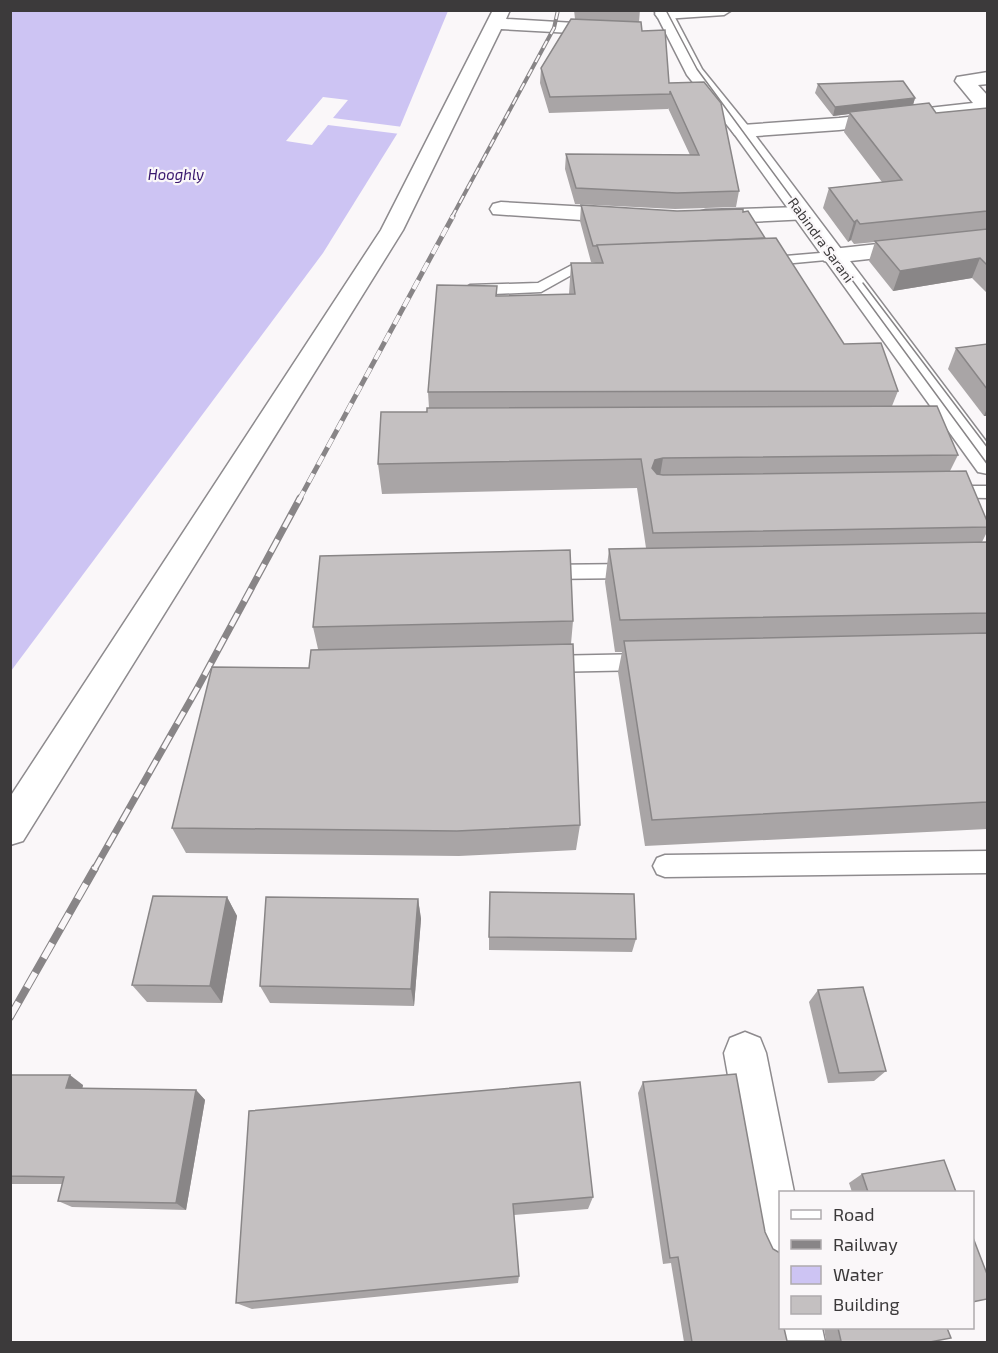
<svg xmlns="http://www.w3.org/2000/svg" width="998" height="1353" font-family="'Exo 2',sans-serif">
	<style>
		.water { fill: #cdc4f3 }
		.pier { fill: #faf7f9 }
		.lines { fill: none; stroke-linecap: round; stroke-linejoin: round }
		.service-casing { stroke: #8e8b8e; stroke-width: 3 }
		.minor-casing { stroke: #8e8b8e; stroke-width: 3 }
		.tertiary-casing { stroke: #8e8b8e; stroke-width: 3 }
		.secondary-casing { stroke: #8e8b8e; stroke-width: 3 }
		.service { fill: #fff; fill-rule: evenodd }
		.minor { fill: #fff; fill-rule: evenodd }
		.tertiary { fill: #fff; fill-rule: evenodd }
		.secondary { fill: #fff; fill-rule: evenodd }
		.tram { stroke: #888587; stroke-width: 1.5 }
		.rail-far3-casing { stroke: #888587; stroke-width: 4 }
		.rail-far2-casing { stroke: #888587; stroke-width: 5 }
		.rail-far1-casing { stroke: #888587; stroke-width: 7 }
		.rail-casing { stroke: #888587; stroke-width: 8 }
		.rail-far3 { stroke: #faf7f9; stroke-width: 2; stroke-dasharray: 8; stroke-linecap: butt }
		.rail-far2 { stroke: #faf7f9; stroke-width: 4; stroke-dasharray: 10; stroke-linecap: butt }
		.rail-far1 { stroke: #faf7f9; stroke-width: 4.5; stroke-dasharray: 14; stroke-linecap: butt }
		.rail { stroke: #faf7f9; stroke-width: 6; stroke-dasharray: 17; stroke-linecap: butt }
		.wall { fill: #a9a5a6 }
		.shaded-wall { fill: #898687 }
		.building { fill: #c4c0c1; stroke: #898687; stroke-width: 1.5 }
		.labels { text-anchor: middle; stroke-width: 4.5; stroke-linejoin: round; paint-order: stroke }
		.far-street-label { font-size: 14px; fill: #3c3a3b; stroke: #faf7f9 }
		.far-water-label { font-size: 15px; font-style: italic; fill: #39186e; stroke: #faf7f9 }
	</style>
	<rect width="100%" height="100%" fill="#faf7f9"/>
	<path class="water" d="M 11,11 L 448,11 L 397,134 L 323,253 L 11,671 Z"/>
	<path class="pier" d="M 323,97 L 348,100 L 333,118 L 403,127 L 400,134 L 328,125 L 312,145 L 286,141 Z"/>
	<g class="lines">
		<g class="service-casing">
			<g id="service">
				<path d="M 832,252 L 839,256 L 837,259 L 762,266 L 755,262 L 762,258 Z"/>
				<path d="M 572,265 L 599,265 L 606,269 L 599,273 L 575,273 L 541,292 L 470,295 L 462,290 L 470,285 L 538,283 Z"/>
				<path d="M 946,486 L 988,486 L 988,498 L 940,497 L 937,492 L 940,487 Z"/>
				<path d="M 634,564 L 641,566 L 644,571 L 641,576 L 634,578 L 542,579 L 535,577 L 532,572 L 535,567 L 542,565 Z"/>
				<path d="M 647,654 L 654,656 L 657,662 L 654,668 L 647,670 L 546,672 L 539,670 L 536,664 L 539,658 L 546,656 Z"/>
				<path d="M 988,851 L 988,873 L 665,877 L 657,874 L 653,866 L 657,858 L 665,855 Z"/>
			</g>
		</g>
		<g class="minor-casing">
			<g id="minor">
				<path d="M 493,10 L 510,10 L 506,19 L 608,25 L 617,30 L 608,35 L 501,29 L 403,230 L 23,841 L 10,845 L 10,797 L 381,230 Z"/>
				<path d="M 988,72 L 988,84 L 978,85 L 988,96 L 987,113 L 839,130 L 742,137 L 735,135 L 732,131 L 735,127 L 742,125 L 839,118 L 973,103 L 955,81 L 957,77 Z"/>
				<path d="M 501,202 L 625,209 L 633,211 L 636,216 L 633,221 L 625,223 L 493,214 L 490,209 L 493,204 Z"/>
				<path d="M 801,207 L 809,209 L 812,214 L 809,219 L 706,224 L 698,222 L 695,217 L 698,212 L 706,210 Z"/>
				<path d="M 988,232 L 988,246 L 832,263 L 824,261 L 821,256 L 824,251 L 832,249 Z"/>
				<path d="M 745,1032 L 760,1038 L 766,1053 L 794,1192 L 780,1192 L 780,1261 L 764,1254 L 757,1238 L 724,1053 L 730,1038 Z"/>
				<path d="M 780,1312 L 780,1328 L 822,1328 L 825,1342 L 777,1342 L 774,1328 Z"/>
			</g>
		</g>
		<g class="tertiary-casing">
			<path id="tertiary" d="M 658,10 L 732,10 L 724,15 L 664,19 L 658,18 L 655,14 Z"/>
		</g>
		<g class="secondary-casing">
			<path id="secondary" d="M 654,10 L 671,10 L 702,69 L 749,127 L 988,444 L 988,474 L 978,472 L 735,135 L 687,75 Z"/>
		</g>
		<use href="#service" class="service"/>
		<use href="#minor" class="minor"/>
		<use href="#tertiary" class="tertiary"/>
		<use href="#secondary" class="secondary"/>
		<g class="tram">
			<path d="M 666,10 L 697,69 L 988,465"/>
			<path d="M 863,283 L 988,448"/>
		</g>
		<g class="rail-far3-casing">
			<path id="rail-far3" d="M 452,217 L 554,28 L 558,10"/>
		</g>
		<g class="rail-far2-casing">
			<path id="rail-far2" d="M 299,500 L 453,216"/>
		</g>
		<g class="rail-far1-casing">
			<path id="rail-far1" d="M 94,870 L 198,687 L 300,498"/>
		</g>
		<g class="rail-casing">
			<path id="rail" d="M 10,1017 L 95,868"/>
		</g>
		<use href="#rail-far3" class="rail-far3"/>
		<use href="#rail-far2" class="rail-far2"/>
		<use href="#rail-far1" class="rail-far1"/>
		<use href="#rail" class="rail"/>
	</g>
	<g class="wall">
		<path d="M 574,10 L 640,10 L 639,22 L 642,31 L 669,83 L 739,191 L 736,207 L 675,209 L 575,204 L 565,169 L 566,154 L 690,155 L 668,108 L 668,109 L 549,113 L 540,83 L 541,68 L 575,19 Z"/>
		<path d="M 818,84 L 915,98 L 913,105 L 936,113 L 987,108 L 987,293 L 972,278 L 893,291 L 869,261 L 875,242 L 854,244 L 851,240 L 848,242 L 823,208 L 829,188 L 882,182 L 844,132 L 849,114 L 833,116 L 815,93 Z"/>
		<path d="M 581,205 L 677,211 L 743,212 L 844,344 L 898,391 L 892,406 L 958,455 L 950,471 L 987,521 L 987,532 L 982,542 L 987,542 L 987,829 L 645,846 L 618,672 L 622,652 L 615,652 L 605,582 L 609,549 L 646,548 L 637,488 L 382,494 L 378,464 L 429,408 L 428,392 L 497,296 L 569,294 L 571,263 L 596,263 L 591,262 L 580,221 Z"/>
		<path d="M 987,344 L 987,416 L 984,416 L 948,369 L 956,348 Z"/>
		<path d="M 573,621 L 571,644 L 580,825 L 576,850 L 459,856 L 186,853 L 172,828 L 309,668 L 318,649 L 313,627 Z"/>
		<path d="M 227,897 L 237,916 L 222,1003 L 147,1002 L 132,985 Z"/>
		<path d="M 418,899 L 421,919 L 414,1006 L 270,1003 L 260,986 Z"/>
		<path d="M 489,937 L 636,939 L 632,952 L 489,950 Z"/>
		<path d="M 818,990 L 886,1071 L 874,1081 L 828,1083 L 809,1002 Z"/>
		<path d="M 10,1075 L 83,1085 L 82,1089 L 196,1090 L 205,1100 L 186,1210 L 72,1207 L 58,1201 L 62,1184 L 10,1184 Z"/>
		<path d="M 643,1082 L 787,1341 L 826,1341 L 824,1328 L 947,1328 L 930,1342 L 684,1342 L 671,1263 L 663,1264 L 638,1093 Z"/>
		<path d="M 249,1111 L 593,1197 L 588,1209 L 514,1215 L 519,1276 L 518,1283 L 252,1309 L 236,1303 Z"/>
		<path d="M 862,1174 L 956,1192 L 852,1192 L 849,1183 Z"/>
	</g>
	<g class="shaded-wall">
		<path d="M 915,98 L 912,108 L 849,112 L 849,114 L 833,116 L 835,107 Z"/>
		<path d="M 857,220 L 851,240 L 848,242 L 854,222 Z"/>
		<path d="M 980,258 L 972,278 L 893,291 L 900,271 Z"/>
		<path d="M 987,408 L 987,416 L 984,416 Z"/>
		<path d="M 663,458 L 658,488 L 652,468 L 655,460 Z"/>
		<path d="M 227,897 L 237,916 L 222,1003 L 210,986 Z"/>
		<path d="M 418,899 L 421,919 L 414,1006 L 411,989 Z"/>
		<path d="M 70,1075 L 83,1085 L 80,1098 L 66,1088 Z"/>
		<path d="M 196,1090 L 205,1100 L 186,1210 L 176,1203 Z"/>
	</g>
	<g class="building">
		<path d="M 571,19 L 641,22 L 642,31 L 665,30 L 669,83 L 704,82 L 721,103 L 739,191 L 677,193 L 576,188 L 566,154 L 699,155 L 670,91 L 670,94 L 550,97 L 541,68 Z"/>
		<path d="M 903,81 L 915,98 L 835,107 L 818,84 Z"/>
		<path d="M 929,103 L 936,113 L 987,108 L 987,211 L 860,224 L 857,220 L 854,222 L 829,188 L 902,180 L 849,112 Z"/>
		<path d="M 581,205 L 677,211 L 743,209 L 743,212 L 748,211 L 765,238 L 593,246 Z"/>
		<path d="M 987,229 L 987,265 L 980,258 L 900,271 L 875,241 Z"/>
		<path d="M 776,238 L 844,344 L 881,343 L 898,391 L 428,392 L 437,285 L 497,286 L 496,296 L 575,294 L 571,263 L 603,263 L 597,245 Z"/>
		<path d="M 987,344 L 987,389 L 956,348 Z"/>
		<path d="M 937,406 L 958,455 L 663,458 L 655,460 L 652,468 L 657,474 L 663,475 L 966,471 L 987,521 L 987,527 L 653,533 L 641,459 L 378,464 L 381,412 L 427,412 L 427,408 Z"/>
		<path d="M 987,542 L 987,613 L 620,620 L 609,549 Z"/>
		<path d="M 570,550 L 573,621 L 313,627 L 320,556 Z"/>
		<path d="M 987,633 L 987,802 L 652,820 L 624,641 Z"/>
		<path d="M 573,644 L 580,825 L 457,831 L 172,828 L 212,667 L 309,668 L 311,650 Z"/>
		<path d="M 490,892 L 634,894 L 636,939 L 489,937 Z"/>
		<path d="M 153,896 L 227,897 L 210,986 L 132,985 Z"/>
		<path d="M 266,897 L 418,899 L 411,989 L 260,986 Z"/>
		<path d="M 863,987 L 886,1071 L 839,1073 L 818,990 Z"/>
		<path d="M 736,1074 L 765,1232 L 773,1249 L 780,1253 L 780,1328 L 784,1328 L 787,1341 L 841,1341 L 838,1328 L 947,1328 L 951,1338 L 930,1342 L 692,1342 L 678,1257 L 670,1258 L 643,1082 Z"/>
		<path d="M 10,1075 L 70,1075 L 66,1088 L 196,1090 L 176,1203 L 58,1201 L 64,1177 L 10,1176 Z"/>
		<path d="M 580,1082 L 593,1197 L 513,1204 L 519,1276 L 236,1303 L 249,1111 Z"/>
		<path d="M 944,1160 L 956,1192 L 868,1192 L 862,1174 Z"/>
		<path d="M 972,1235 L 987,1274 L 987,1299 L 972,1302 Z"/>
	</g>
	<g class="labels">
		<g class="far-street-label">
			<text transform="translate(821 240) rotate(54)" y="5">Rabindra Sarani</text>
		</g>
		<g class="far-water-label">
			<text x="176" y="180">Hooghly</text>
		</g>
	</g>
	<rect width="998" height="1353" fill="none" stroke="#3c3a3b" stroke-width="24"/>
	<rect x="779" y="1191" width="195" height="138" fill="#faf7f9" stroke="#aeabad" stroke-width="1.5"/>
	<rect x="791" y="1210" width="30" height="9" fill="#ffffff" stroke="#aeabad" stroke-width="1.5"/>
	<text x="833" y="1221" font-size="18" fill="#3c3a3b">Road</text>
	<rect x="791" y="1240" width="30" height="9" fill="#888587" stroke="#aeabad" stroke-width="1.5"/>
	<text x="833" y="1251" font-size="18" fill="#3c3a3b">Railway</text>
	<rect x="791" y="1266" width="30" height="18" fill="#cdc4f3" stroke="#aeabad" stroke-width="1.5"/>
	<text x="833" y="1281" font-size="18" fill="#3c3a3b">Water</text>
	<rect x="791" y="1296" width="30" height="18" fill="#c4c0c1" stroke="#aeabad" stroke-width="1.5"/>
	<text x="833" y="1311" font-size="18" fill="#3c3a3b">Building</text>
</svg>
